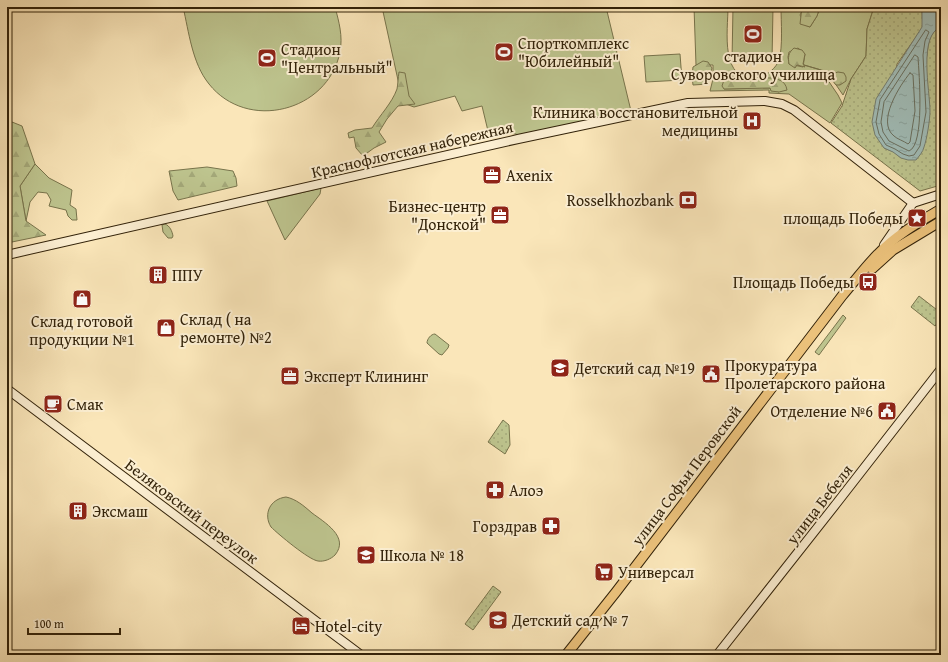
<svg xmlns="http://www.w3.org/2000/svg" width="948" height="662" font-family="'Gentium Book Plus',serif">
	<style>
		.grass { fill: #bec58f; stroke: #78744c; fill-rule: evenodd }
		.forest { fill: url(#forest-firs); stroke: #78744c }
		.park { fill: url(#park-dots); stroke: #78744c }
		.water { fill: url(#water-ripples); stroke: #757f72 }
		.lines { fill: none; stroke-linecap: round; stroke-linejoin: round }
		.shore { stroke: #6a7060; stroke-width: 1 }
		.secondary-casing { stroke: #322209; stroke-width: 10 }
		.primary-casing { stroke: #322209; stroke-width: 11 }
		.secondary { stroke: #fcefd2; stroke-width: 8 }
		.primary { stroke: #edc37c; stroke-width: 9 }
		.labels { text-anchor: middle; stroke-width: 4; stroke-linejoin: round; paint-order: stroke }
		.poi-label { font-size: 16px; fill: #322209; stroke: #fcefd2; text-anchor: start }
		.street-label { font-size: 16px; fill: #322209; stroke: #fcefd2 }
	</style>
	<defs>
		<pattern id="forest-firs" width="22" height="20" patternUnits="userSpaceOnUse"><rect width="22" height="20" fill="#bec58f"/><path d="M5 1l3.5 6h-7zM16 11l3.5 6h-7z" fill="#a4a97a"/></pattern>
		<pattern id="park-dots" width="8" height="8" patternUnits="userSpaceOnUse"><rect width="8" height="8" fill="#bec58f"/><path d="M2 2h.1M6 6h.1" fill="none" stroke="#a4a97a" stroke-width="1.8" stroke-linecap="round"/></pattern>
		<pattern id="water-ripples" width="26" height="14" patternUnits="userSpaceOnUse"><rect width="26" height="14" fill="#a1bdb8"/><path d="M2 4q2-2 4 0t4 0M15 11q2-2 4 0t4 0" fill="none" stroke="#8ba29d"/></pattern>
	</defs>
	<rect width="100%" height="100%" fill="#fae6b9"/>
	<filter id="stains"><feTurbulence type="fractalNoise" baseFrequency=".005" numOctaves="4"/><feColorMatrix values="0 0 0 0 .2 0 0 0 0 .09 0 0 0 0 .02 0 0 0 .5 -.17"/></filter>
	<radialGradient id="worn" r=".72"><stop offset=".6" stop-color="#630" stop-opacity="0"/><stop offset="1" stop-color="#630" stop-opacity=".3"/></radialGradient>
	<g class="grass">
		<path d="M 183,7 L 335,7 C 339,22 343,36 340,52 C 328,112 247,132 209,84 C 192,63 189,32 183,7 Z"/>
		<path d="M 382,7 L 606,7 L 631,111 L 520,136 L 516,134 L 488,131 L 482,106 L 462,111 L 455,96 L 414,107 L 403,103 Z"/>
		<path d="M 694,7 L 728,7 C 728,30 719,84 758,77 C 768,75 776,68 779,60 C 783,47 781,21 781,7 L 802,7 L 802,11 L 800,15 L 805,25 L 810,27 L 817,16 L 820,7 L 874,7 L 867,29 L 866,56 L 851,79 L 843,95 L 828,73 L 835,74 L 804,65 L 821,70 L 838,95 L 842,103 L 830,123 L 789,94 L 769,93 L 769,90 L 710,91 L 713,79 L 713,65 L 696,65 ZM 798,48 L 805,54 L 803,67 L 789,64 L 788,57 L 789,52 ZM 740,74 L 744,77 L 757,78 L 779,92 L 770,88 L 724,89 L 725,78 L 732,78 Z"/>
		<path d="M 733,7 L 773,7 L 772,61 L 732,61 Z"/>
		<path d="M 680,54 L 682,80 L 646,82 L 644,56 Z"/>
		<path d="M 35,164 L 49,178 L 72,190 L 70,205 L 76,209 L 77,220 L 72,220 L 68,216 L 66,210 L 49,206 L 51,200 L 47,193 L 38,192 L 30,202 L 26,221 L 20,186 Z"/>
		<path d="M 321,188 L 320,194 L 285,240 L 267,201 Z"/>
		<path d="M 165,224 C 170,226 172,231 173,236 L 172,238 L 168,238 L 163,232 L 162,225 Z"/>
		<path d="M 843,315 L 846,318 L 819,355 L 815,352 Z"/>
		<path d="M 435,334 L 449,345 L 448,348 L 442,355 L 439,354 L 427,343 C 427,339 431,334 435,334 Z"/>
		<path d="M 286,497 C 296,499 304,506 312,513 C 324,522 350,537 335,555 C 331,559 324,562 318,561 C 309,560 278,534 271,527 C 263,514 270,499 286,497 Z"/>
	</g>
	<g class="forest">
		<path d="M 802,7 L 820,7 L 817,16 L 810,27 L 800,24 Z"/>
		<path d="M 794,48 L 802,50 L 805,54 L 803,64 L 805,67 L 797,65 L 795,68 L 789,64 C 788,57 788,53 794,48 Z"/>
		<path d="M 703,61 L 708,62 L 712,68 L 708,84 L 693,85 L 692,76 L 693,67 Z"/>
		<path d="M 399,72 L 405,73 L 409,96 L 415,104 L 398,106 L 387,119 L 379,132 L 386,142 L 374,148 L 363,156 L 356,148 L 354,137 L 349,138 L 348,133 L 355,130 L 372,128 C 380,115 392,103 397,89 C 398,84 398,78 399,72 Z"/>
		<path d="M 838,72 L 844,73 L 846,77 L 846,81 L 840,85 L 836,85 L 832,80 L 835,73 Z"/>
		<path d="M 740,74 C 753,83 784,70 787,90 L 779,92 L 771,91 L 770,88 L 724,89 L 722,86 L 725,77 L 732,78 L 734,75 Z"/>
		<path d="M 7,120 L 22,126 L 35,164 L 20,186 L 26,221 L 46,235 L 7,243 Z"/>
		<path d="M 207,167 L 233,171 L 236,178 L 237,186 L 178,200 L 173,191 L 169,171 Z"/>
	</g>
	<g class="park">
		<path d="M 874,7 L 919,7 L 922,12 L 923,27 L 897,64 L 884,148 L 894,152 L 901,158 L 927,55 C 928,44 929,32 941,27 L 938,29 L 941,41 L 939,41 L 937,46 L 941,52 L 941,185 L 920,191 L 831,123 L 842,106 L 851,79 L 866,56 L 867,29 Z"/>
		<path d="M 919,296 L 941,313 L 941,318 L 935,326 L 911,307 Z"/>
		<path d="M 503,420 L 509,425 L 510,445 L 505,454 L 488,442 Z"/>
		<path d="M 493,586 L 501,592 L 473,630 L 465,624 Z"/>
	</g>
	<path class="water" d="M 919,7 L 941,7 L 941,27 C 918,35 930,91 930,111 C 930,119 927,139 924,147 C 923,152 919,156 916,160 L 908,160 L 901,158 L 893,152 L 884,148 L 875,135 L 872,122 L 876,99 L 922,27 L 922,12 Z"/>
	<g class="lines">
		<g class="shore">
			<path d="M 926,30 L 929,32 L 925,41 L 923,55 L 926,112 L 920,146 L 914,155 L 909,156 L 903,154 L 895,149 L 886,145 L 879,134 L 876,122 L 880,100 Z"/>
			<path d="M 915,55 L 918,57 C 919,73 925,145 909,151 L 889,141 L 883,132 L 881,122 L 884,102 Z"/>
			<path d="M 910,73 L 913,75 L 915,111 L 910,142 L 908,144 C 904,141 897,139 894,136 C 876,122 900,85 910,73 Z"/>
		</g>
		<g class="secondary-casing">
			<g id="secondary">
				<path d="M 913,203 L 941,194"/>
				<path d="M 884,245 L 913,203"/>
				<path d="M 7,255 L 518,139 L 688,103 L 765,101 L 782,104 L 794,110 L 913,203"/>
				<path d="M 7,389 L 361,655"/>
				<path d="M 717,655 L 836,504 L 941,369"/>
			</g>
		</g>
		<g class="primary-casing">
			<g id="primary">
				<path d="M 872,269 L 893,250 L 941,221"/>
				<path d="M 566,655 L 616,592 L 842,296 C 854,282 865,267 878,254 C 896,235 919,222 941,209"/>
			</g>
		</g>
		<use href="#secondary" class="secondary"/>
		<use href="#primary" class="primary"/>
	</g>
	<defs>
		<g id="stadium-square" transform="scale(1)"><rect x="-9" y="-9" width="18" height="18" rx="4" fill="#8f2418" stroke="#fcefd2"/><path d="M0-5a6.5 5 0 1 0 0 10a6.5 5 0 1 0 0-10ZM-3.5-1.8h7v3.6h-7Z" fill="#fff"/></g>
		<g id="hospital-square" transform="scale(1)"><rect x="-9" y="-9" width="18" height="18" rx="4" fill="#8f2418" stroke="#fcefd2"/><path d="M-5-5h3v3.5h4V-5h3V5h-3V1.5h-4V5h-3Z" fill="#fff"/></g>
		<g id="office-square" transform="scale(1)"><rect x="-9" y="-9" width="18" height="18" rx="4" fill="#8f2418" stroke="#fcefd2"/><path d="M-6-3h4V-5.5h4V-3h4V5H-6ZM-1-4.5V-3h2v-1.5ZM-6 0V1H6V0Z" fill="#fff"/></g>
		<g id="bank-square" transform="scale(1)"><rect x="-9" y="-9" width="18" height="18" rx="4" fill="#8f2418" stroke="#fcefd2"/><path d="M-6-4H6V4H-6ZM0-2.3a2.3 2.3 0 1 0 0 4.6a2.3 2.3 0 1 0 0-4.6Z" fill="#fff"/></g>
		<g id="sight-square" transform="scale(1)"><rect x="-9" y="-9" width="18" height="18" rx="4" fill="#8f2418" stroke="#fcefd2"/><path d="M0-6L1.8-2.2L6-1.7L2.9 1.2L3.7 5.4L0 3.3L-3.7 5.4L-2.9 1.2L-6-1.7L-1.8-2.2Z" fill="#fff"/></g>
		<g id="building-square" transform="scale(1)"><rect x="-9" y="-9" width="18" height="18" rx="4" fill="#8f2418" stroke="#fcefd2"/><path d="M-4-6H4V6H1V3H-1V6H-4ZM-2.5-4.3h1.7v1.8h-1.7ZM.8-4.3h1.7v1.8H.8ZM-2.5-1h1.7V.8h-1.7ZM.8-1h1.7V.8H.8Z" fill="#fff"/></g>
		<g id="bus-square" transform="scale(1)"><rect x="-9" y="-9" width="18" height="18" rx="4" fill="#8f2418" stroke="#fcefd2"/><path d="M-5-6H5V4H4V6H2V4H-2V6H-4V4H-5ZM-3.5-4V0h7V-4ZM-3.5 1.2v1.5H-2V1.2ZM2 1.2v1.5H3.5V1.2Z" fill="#fff"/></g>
		<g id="shop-square" transform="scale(1)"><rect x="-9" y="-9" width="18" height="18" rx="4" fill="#8f2418" stroke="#fcefd2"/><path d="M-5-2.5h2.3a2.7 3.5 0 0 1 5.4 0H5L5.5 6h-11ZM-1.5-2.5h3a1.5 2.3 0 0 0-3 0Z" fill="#fff"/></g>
		<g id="school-square" transform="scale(1)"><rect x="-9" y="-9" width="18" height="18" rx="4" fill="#8f2418" stroke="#fcefd2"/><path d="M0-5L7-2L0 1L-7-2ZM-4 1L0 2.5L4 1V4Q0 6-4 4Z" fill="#fff"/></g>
		<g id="civic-square" transform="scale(1)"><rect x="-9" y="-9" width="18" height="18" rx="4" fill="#8f2418" stroke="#fcefd2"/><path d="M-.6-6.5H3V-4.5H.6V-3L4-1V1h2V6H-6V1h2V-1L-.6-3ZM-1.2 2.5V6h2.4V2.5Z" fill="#fff"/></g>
		<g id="cafe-square" transform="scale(1)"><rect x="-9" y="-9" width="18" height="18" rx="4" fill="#8f2418" stroke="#fcefd2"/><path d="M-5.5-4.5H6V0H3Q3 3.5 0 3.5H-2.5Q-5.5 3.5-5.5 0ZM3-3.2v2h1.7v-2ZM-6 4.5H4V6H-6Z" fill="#fff"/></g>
		<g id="pharmacy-square" transform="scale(1)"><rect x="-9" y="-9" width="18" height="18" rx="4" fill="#8f2418" stroke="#fcefd2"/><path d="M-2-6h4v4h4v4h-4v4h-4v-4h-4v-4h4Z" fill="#fff"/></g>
		<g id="supermarket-square" transform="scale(1)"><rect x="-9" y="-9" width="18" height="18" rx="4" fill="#8f2418" stroke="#fcefd2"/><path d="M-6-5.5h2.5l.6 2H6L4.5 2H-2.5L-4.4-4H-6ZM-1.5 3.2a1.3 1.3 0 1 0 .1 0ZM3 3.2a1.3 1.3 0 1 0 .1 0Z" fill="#fff"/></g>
		<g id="hotel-square" transform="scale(1)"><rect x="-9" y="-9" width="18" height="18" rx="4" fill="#8f2418" stroke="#fcefd2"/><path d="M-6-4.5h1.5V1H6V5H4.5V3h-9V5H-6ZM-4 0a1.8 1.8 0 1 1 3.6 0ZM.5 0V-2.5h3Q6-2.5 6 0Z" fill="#fff"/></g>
	</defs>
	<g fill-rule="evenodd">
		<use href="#stadium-square" x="753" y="34"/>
		<use href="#stadium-square" x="504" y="52"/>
		<use href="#stadium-square" x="267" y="58"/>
		<use href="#hospital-square" x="752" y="121"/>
		<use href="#office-square" x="492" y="175"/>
		<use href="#bank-square" x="688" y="200"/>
		<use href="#office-square" x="500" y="215"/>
		<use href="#sight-square" x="917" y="218"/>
		<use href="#building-square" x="158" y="275"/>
		<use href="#bus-square" x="868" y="282"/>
		<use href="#shop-square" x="82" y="299"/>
		<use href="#shop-square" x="166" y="328"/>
		<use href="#school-square" x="560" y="368"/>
		<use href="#civic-square" x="711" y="374"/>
		<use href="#office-square" x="290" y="376"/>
		<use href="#cafe-square" x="53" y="404"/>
		<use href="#civic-square" x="887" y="411"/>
		<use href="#pharmacy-square" x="495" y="490"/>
		<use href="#building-square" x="78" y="511"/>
		<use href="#pharmacy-square" x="551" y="526"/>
		<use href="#school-square" x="366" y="555"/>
		<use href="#supermarket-square" x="604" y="572"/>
		<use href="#school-square" x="498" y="620"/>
		<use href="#hotel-square" x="301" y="626"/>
	</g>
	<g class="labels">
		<g class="poi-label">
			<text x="518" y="49">Спорткомплекс<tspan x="518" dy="18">"Юбилейный"</tspan></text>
			<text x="281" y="55">Стадион<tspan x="281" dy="18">"Центральный"</tspan></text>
			<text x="753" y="62" text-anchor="middle">стадион<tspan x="753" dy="18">Суворовского училища</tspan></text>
			<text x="738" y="118" text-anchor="end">Клиника восстановительной<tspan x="738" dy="18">медицины</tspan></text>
			<text x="506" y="181">Axenix</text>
			<text x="674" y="206" text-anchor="end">Rosselkhozbank</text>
			<text x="486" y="212" text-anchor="end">Бизнес-центр<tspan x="486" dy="18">"Донской"</tspan></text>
			<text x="903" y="224" text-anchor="end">площадь Победы</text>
			<text x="172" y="281">ППУ</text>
			<text x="854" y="288" text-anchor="end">Площадь Победы</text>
			<text x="180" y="325">Склад ( на<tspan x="180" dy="18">ремонте) №2</tspan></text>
			<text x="82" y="327" text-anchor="middle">Склад готовой<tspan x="82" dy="18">продукции №1</tspan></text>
			<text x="725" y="371">Прокуратура<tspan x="725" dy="18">Пролетарского района</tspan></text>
			<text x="574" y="374">Детский сад №19</text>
			<text x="304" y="382">Эксперт Клининг</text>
			<text x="67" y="410">Смак</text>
			<text x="873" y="417" text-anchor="end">Отделение №6</text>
			<text x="509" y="496">Алоэ</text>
			<text x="92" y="517">Эксмаш</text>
			<text x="537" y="532" text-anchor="end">Горздрав</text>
			<text x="380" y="561">Школа № 18</text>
			<text x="618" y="578">Универсал</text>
			<text x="512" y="626">Детский сад № 7</text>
			<text x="315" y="632">Hotel-city</text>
		</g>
		<g class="street-label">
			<text transform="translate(412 149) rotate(-13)" y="6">Краснофлотская набережная</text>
			<text transform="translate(686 475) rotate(-53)" y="6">улица Софьи Перовской</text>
			<text transform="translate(819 504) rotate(-52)" y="6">улица Бебеля</text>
			<text transform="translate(192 511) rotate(37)" y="6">Беляковский переулок</text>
		</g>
	</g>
	<rect width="948" height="662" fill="none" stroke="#fae6b9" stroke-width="24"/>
	<rect x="8" y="8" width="932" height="646" fill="none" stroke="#322209" stroke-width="2"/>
	<rect x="12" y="12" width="924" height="638" fill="none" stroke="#322209"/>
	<path d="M28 628v6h92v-6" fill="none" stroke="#322209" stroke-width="2"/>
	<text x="34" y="628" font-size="12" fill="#322209" stroke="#fcefd2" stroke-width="3" paint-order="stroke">100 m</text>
	<rect width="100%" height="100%" filter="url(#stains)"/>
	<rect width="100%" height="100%" fill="url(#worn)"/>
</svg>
